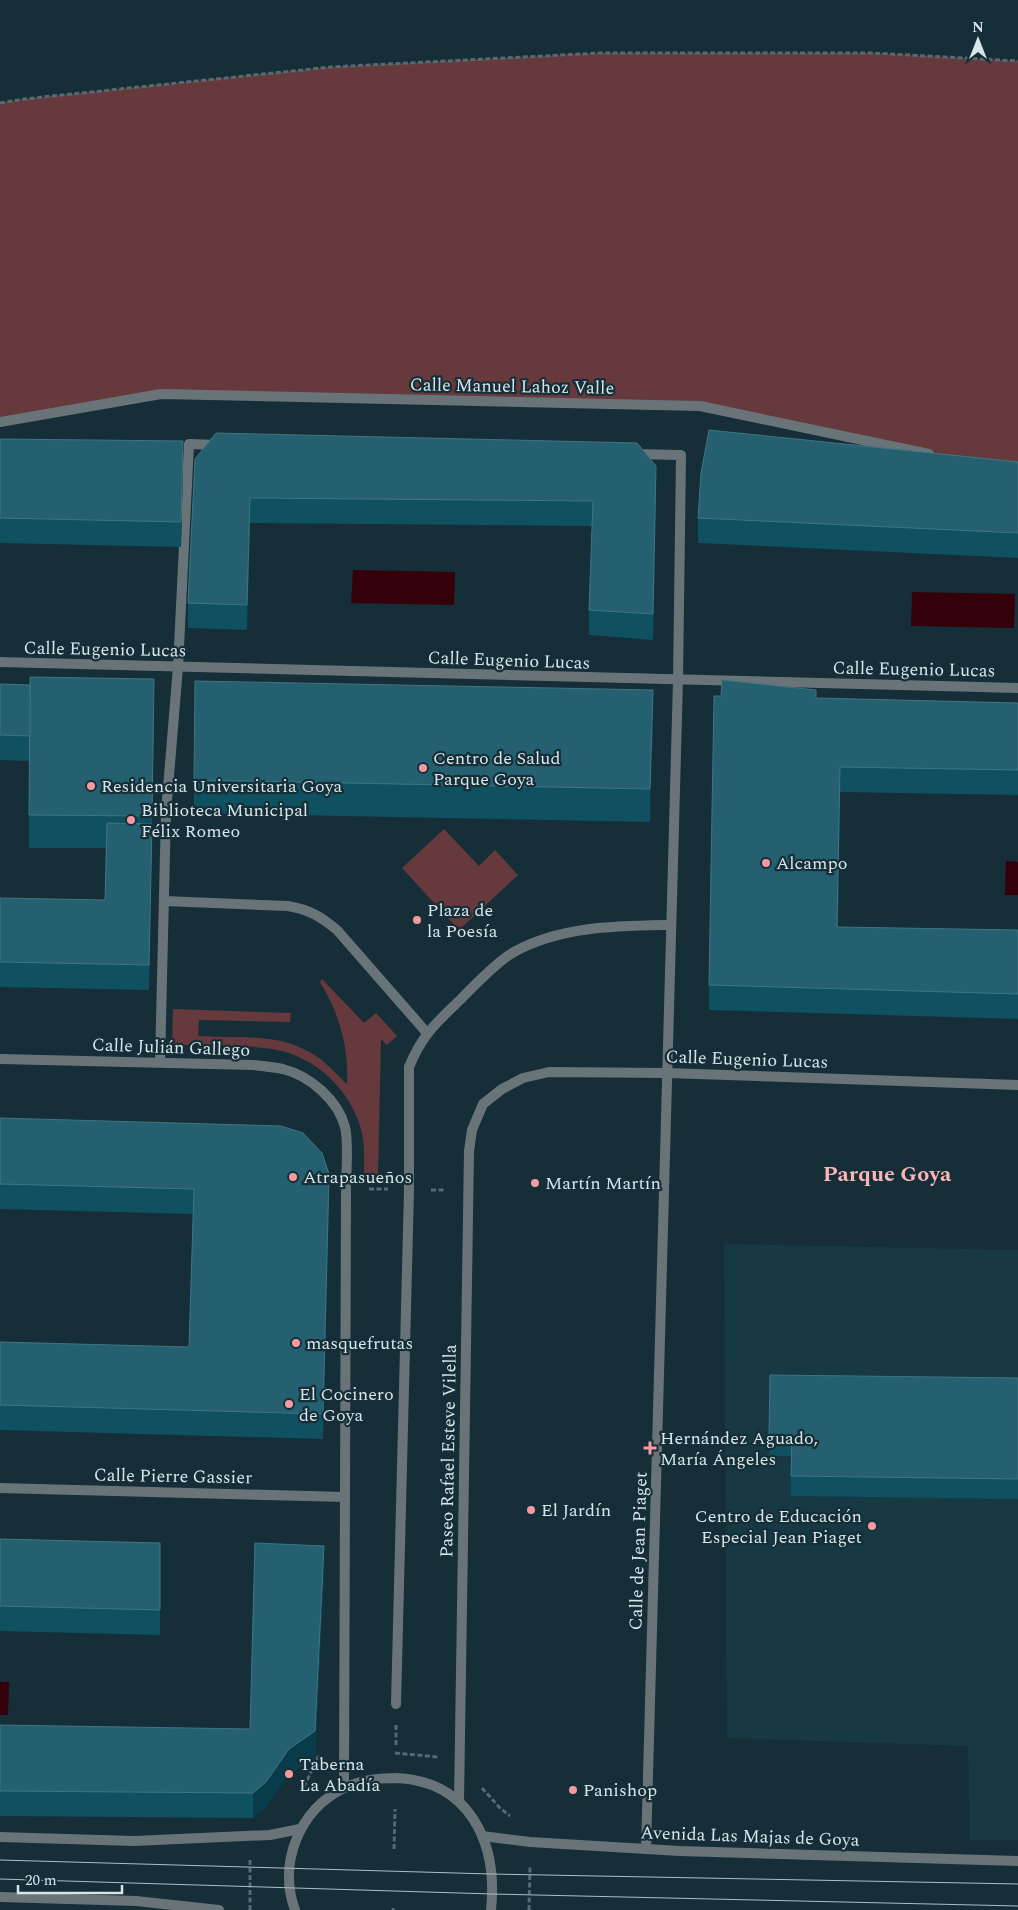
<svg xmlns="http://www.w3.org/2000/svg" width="1018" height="1910" font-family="Spectral,serif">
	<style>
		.built { fill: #163943 }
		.green { fill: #66393d }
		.water { fill: #34000a }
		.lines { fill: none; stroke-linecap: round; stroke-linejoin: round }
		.path { stroke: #556a71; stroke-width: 3; stroke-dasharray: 5 2.5; stroke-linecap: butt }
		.street { stroke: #687478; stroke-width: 10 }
		.tram { stroke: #adbec4; stroke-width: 1 }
		.wall { fill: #0f5061 }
		.shaded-wall { fill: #093c4a }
		.building { fill: #256070; stroke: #407583 }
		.poi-dot { fill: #f49aa1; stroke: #162e37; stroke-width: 2 }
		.labels { text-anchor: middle; stroke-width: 4.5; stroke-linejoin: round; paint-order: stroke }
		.street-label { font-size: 18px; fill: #d7e6eb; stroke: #162e37 }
		.poi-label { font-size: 18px; fill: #d7e6eb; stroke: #162e37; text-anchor: start }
		.district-label { font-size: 22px; font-weight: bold; fill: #fab5b9; stroke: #162e37 }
	</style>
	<rect width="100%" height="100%" fill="#162e37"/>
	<path class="built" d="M 724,1244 L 1018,1250 L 1018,1840 L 970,1840 L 968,1746 L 727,1738 Z"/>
	<g class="green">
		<path d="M 601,53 L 872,53 L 1018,61 L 1018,473 L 700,406 L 161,394 L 0,422 L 0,103 L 24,99 L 331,67 Z"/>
		<path d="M 444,829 L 479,866 L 495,850 L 518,875 L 459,930 L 402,868 Z"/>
		<path d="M 322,979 L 364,1023 L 376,1013 L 397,1036 L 387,1045 L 381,1039 L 378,1175 L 364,1175 C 364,1160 365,1144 361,1129 C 350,1089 314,1055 272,1049 C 239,1044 205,1046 172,1045 L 173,1009 L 291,1013 L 290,1022 L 199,1020 L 198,1036 C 241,1039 281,1031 319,1058 C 329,1065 338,1076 347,1084 C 349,1047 339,1013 320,982 Z"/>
	</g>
	<g class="water">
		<path d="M 353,570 L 455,572 L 454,605 L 351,603 Z"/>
		<path d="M 912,592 L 1015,594 L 1014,628 L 911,626 Z"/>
		<path d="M 1006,861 L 1018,862 L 1018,895 L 1005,895 Z"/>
		<path d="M 0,1682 L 9,1682 L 8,1715 L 0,1715 Z"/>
	</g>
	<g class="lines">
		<g class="path">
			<path d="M 0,103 L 24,99 L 331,67 L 601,53 L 872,53 L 1018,61"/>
			<path d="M 369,1189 L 388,1189"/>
			<path d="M 431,1190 L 445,1190"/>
			<path d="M 396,1725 L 396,1745"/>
			<path d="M 395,1753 L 438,1757"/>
			<path d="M 304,1787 L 318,1757 L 321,1757"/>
			<path d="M 482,1788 L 500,1808 L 510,1816"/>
			<path d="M 394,1849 L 395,1809"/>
			<path d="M 250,1910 L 250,1858"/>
			<path d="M 393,1910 L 393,1908"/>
			<path d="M 529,1910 L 530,1866"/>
		</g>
		<g class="street">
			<path d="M 0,422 L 161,394 L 700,406 L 929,454"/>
			<path d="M 634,454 L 681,455 L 678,680 L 646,1849"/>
			<path d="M 0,662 L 1018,688"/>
			<path d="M 164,901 L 288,906 C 310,910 320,916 337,930 L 427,1033"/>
			<path d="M 0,1059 L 253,1065 C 263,1066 273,1067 283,1069 C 310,1076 338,1100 345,1127 C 349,1143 346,1172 346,1189 L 344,1787"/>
			<path d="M 160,1062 L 166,812 L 178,667 L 189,444 L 219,445"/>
			<path d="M 0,1488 L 345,1497"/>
			<path d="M 396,1704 L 409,1190 L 409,1067 C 422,1035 436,1023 460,1000 C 473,987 497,961 514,952 C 561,926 617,926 670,925"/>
			<path d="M 459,1801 L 469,1151 L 472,1130 L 483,1104 L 502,1089 L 523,1078 L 549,1072 L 667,1073 L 1018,1085"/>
			<path d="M 482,1836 L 530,1842 L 680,1851 L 1018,1861"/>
			<path d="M 0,1837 L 134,1841 L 270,1835 L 300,1829"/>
			<path d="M 0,1897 L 136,1901 L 219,1910"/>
			<path d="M 295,1910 C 278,1863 299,1810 344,1788 C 360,1780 379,1778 396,1778 C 470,1781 498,1843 491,1910"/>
		</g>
		<g class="tram">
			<path d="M 0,1860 L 491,1874 L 1018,1884"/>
			<path d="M 0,1879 L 492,1894 L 1018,1906"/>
		</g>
	</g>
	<g class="wall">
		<path d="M 0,439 L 183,466 L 181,547 L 0,543 Z"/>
		<path d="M 195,459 L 656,491 L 653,640 L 589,635 L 589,610 L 592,526 L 250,523 L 247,630 L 188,628 L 188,603 Z"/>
		<path d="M 1018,462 L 1018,558 L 698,543 L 698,518 Z"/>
		<path d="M 0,684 L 154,712 L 149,990 L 0,987 L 0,898 L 105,900 L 106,848 L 29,848 L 29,761 L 0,760 Z"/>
		<path d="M 816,698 L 1018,703 L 1018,795 L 840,792 L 838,927 L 1018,930 L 1018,1019 L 709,1010 L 709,985 Z"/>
		<path d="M 653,723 L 650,822 L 194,813 L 194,780 Z"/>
		<path d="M 0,1118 L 329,1199 L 323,1439 L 0,1430 L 0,1342 L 189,1347 L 193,1214 L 0,1209 Z"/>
		<path d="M 770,1375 L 1018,1378 L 1018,1499 L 791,1496 L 791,1456 L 769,1456 Z"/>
		<path d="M 0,1539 L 160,1543 L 160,1635 L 0,1631 Z"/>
		<path d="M 324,1571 L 315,1757 L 289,1774 L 266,1807 L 253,1818 L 0,1816 L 0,1725 L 250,1729 Z"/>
	</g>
	<g class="shaded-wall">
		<path d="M 183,441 L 183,466 L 181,547 L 181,522 Z"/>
		<path d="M 656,466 L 656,491 L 653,640 L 653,614 Z"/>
		<path d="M 250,498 L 250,523 L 247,630 L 247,605 Z"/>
		<path d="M 154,679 L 152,849 L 149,990 L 152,824 Z"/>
		<path d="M 653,690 L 653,723 L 650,822 L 650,789 Z"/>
		<path d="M 840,767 L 840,792 L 837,952 L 837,927 Z"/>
		<path d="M 329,1174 L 329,1199 L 323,1439 L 323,1414 Z"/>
		<path d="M 324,1546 L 324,1571 L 315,1757 L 289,1774 L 266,1807 L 253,1818 L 253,1793 L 289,1749 Z"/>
	</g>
	<g class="building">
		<path d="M 709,430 L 1018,462 L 1018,533 L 698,518 L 701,473 Z"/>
		<path d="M 216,433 L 637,443 L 656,466 L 653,614 L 589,610 L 593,501 L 250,498 L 247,605 L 188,603 L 195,459 Z"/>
		<path d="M 0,439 L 183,441 L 181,522 L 0,518 Z"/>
		<path d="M 30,677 L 154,679 L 152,816 L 29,815 Z"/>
		<path d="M 722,680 L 816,690 L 816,698 L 1018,703 L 1018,770 L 840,767 L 837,927 L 1018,930 L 1018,994 L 709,985 L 714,696 L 721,696 Z"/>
		<path d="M 195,681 L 653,690 L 650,789 L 194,780 Z"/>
		<path d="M 0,684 L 30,685 L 30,736 L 0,735 Z"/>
		<path d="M 107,823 L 152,824 L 149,965 L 0,962 L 0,898 L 105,900 Z"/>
		<path d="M 0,1118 L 281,1126 L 303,1133 L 322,1153 L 329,1174 L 323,1414 L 0,1405 L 0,1342 L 189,1347 L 194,1189 L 0,1184 Z"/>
		<path d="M 770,1375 L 1018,1378 L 1018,1479 L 791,1476 L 792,1436 L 769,1436 Z"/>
		<path d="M 0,1539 L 160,1543 L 160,1610 L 0,1606 Z"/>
		<path d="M 255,1543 L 324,1546 L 315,1731 L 289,1749 L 266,1782 L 253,1793 L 0,1791 L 0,1725 L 250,1729 Z"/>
	</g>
	<g class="poi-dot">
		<circle cx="423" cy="768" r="5"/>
		<circle cx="91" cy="786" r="5"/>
		<circle cx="131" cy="820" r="5"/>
		<circle cx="766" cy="863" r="5"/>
		<circle cx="417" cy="920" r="5"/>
		<circle cx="293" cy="1177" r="5"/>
		<circle cx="535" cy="1183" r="5"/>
		<circle cx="296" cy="1343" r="5"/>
		<circle cx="289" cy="1404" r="5"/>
		<path d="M647.5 1440.5h5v5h5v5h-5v5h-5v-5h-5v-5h5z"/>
		<circle cx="531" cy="1510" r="5"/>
		<circle cx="872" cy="1526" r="5"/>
		<circle cx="289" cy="1774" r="5"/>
		<circle cx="573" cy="1790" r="5"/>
	</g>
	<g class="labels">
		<g class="street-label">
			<text transform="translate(512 386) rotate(1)" y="6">Calle Manuel Lahoz Valle</text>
			<text transform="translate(105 649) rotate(1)" y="6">Calle Eugenio Lucas</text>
			<text transform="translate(509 660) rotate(2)" y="6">Calle Eugenio Lucas</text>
			<text transform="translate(914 669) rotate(1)" y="6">Calle Eugenio Lucas</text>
			<text transform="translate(171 1047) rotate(2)" y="6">Calle Julián Gallego</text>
			<text transform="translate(747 1059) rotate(2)" y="6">Calle Eugenio Lucas</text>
			<text transform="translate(448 1451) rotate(-89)" y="6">Paseo Rafael Esteve Vilella</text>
			<text transform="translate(173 1476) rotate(1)" y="6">Calle Pierre Gassier</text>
			<text transform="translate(638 1551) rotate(-88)" y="6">Calle de Jean Piaget</text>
			<text transform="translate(750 1836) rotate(2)" y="6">Avenida Las Majas de Goya</text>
		</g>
		<g class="poi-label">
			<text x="433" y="764">Centro de Salud<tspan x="433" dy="21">Parque Goya</tspan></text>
			<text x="101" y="792">Residencia Universitaria Goya</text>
			<text x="141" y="816">Biblioteca Municipal<tspan x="141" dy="21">Félix Romeo</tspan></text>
			<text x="776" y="869">Alcampo</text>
			<text x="427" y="916">Plaza de<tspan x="427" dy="21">la Poesía</tspan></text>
			<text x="303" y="1183">Atrapasueños</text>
			<text x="545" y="1189">Martín Martín</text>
			<text x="306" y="1349">masquefrutas</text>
			<text x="299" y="1400">El Cocinero<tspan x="299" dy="21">de Goya</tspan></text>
			<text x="660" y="1444">Hernández Aguado,<tspan x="660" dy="21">María Ángeles</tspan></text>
			<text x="541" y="1516">El Jardín</text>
			<text x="862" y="1522" text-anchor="end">Centro de Educación<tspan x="862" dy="21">Especial Jean Piaget</tspan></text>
			<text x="299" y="1770">Taberna<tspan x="299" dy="21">La Abadía</tspan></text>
			<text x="583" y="1796">Panishop</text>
		</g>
		<g class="district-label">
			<text x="887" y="1181">Parque Goya</text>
		</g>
	</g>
	<g transform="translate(978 40)" stroke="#162e37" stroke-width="4" paint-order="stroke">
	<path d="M0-4L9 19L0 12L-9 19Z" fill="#d7e6eb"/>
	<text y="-8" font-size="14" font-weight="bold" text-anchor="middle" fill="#d7e6eb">N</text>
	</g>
	<path d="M18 1885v8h104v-8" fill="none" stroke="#d7e6eb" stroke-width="2.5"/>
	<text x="25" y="1885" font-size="15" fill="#d7e6eb" stroke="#162e37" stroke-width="4" paint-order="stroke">20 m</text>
</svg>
